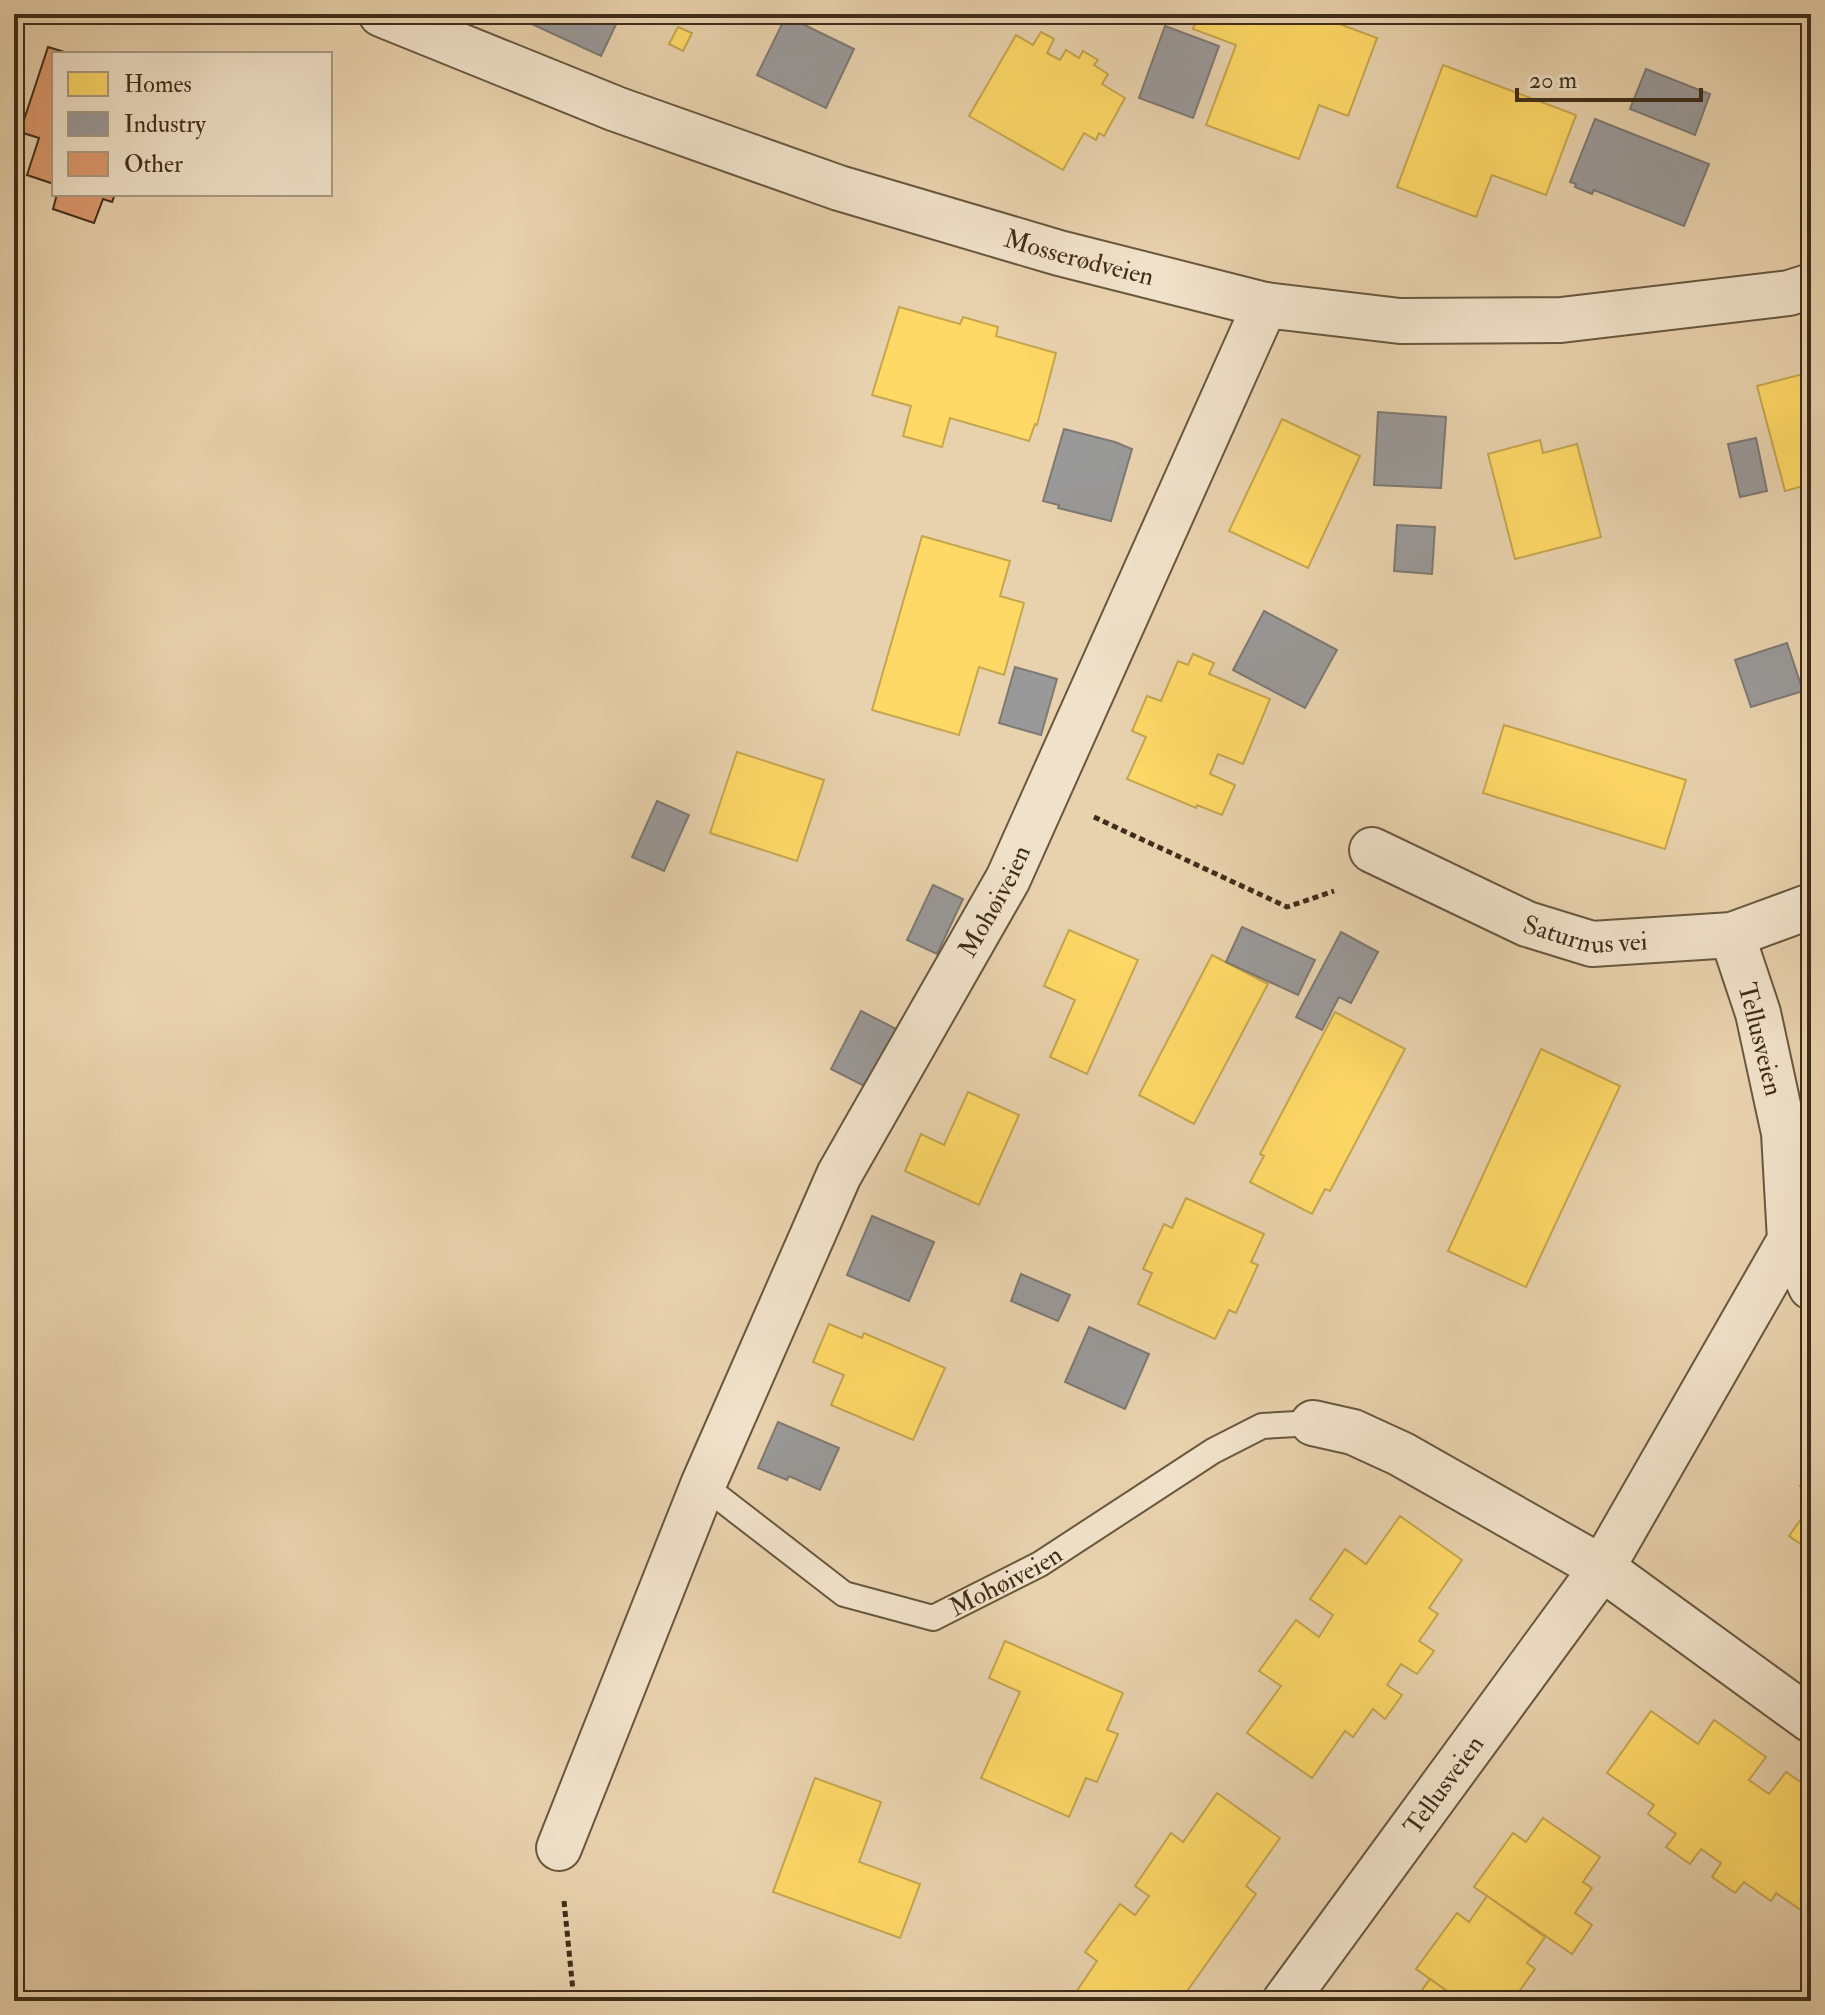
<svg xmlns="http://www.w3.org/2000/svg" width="1825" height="2015" font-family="'IM FELL Double Pica',serif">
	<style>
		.homes { fill: #ffd966; stroke: #c5a64f; stroke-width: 2 }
		.industry { fill: #999; stroke: #7e7973; stroke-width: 2 }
		.building { fill: #dd996d; stroke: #3f2e19; stroke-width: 2 }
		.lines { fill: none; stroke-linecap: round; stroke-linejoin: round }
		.service-casing { stroke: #69573e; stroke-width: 28 }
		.minor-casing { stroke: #69573e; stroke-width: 48 }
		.path { stroke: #3f2e19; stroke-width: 5; stroke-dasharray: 6 4; stroke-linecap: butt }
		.service { stroke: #f0e2ca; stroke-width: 24 }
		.minor { stroke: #f0e2ca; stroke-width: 44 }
		.labels { text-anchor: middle; stroke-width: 8; stroke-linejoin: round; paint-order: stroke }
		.street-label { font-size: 26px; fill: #3f2e19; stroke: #f0e2ca }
	</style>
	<rect width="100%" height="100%" fill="#e8d2ad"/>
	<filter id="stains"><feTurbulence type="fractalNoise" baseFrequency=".0025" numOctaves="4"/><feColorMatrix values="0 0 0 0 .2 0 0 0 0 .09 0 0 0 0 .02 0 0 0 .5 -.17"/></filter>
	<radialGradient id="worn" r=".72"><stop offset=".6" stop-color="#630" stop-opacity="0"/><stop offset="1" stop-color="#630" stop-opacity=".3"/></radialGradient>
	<g class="homes">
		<path d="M 1199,14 L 1313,14 L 1377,38 L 1348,116 L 1319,105 L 1299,159 L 1206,125 L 1236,45 L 1193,29 Z"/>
		<path d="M 678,27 L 692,33 L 683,51 L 669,44 Z"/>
		<path d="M 1041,32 L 1054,39 L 1047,53 L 1060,60 L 1066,50 L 1079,58 L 1083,51 L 1098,60 L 1094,65 L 1108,74 L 1102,84 L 1125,98 L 1104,136 L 1099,133 L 1096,140 L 1084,133 L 1063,170 L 969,116 L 1016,35 L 1033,45 Z"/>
		<path d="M 1443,65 L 1576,115 L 1546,195 L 1492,175 L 1476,217 L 1397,187 Z"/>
		<path d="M 899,307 L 960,324 L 963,317 L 998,327 L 996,336 L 1056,353 L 1037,425 L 1035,424 L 1029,441 L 950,418 L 942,447 L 903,436 L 911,406 L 872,395 Z"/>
		<path d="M 1811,372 L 1811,484 L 1785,491 L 1757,386 Z"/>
		<path d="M 1282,419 L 1360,456 L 1308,568 L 1229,531 Z"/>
		<path d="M 1540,440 L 1543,453 L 1577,444 L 1601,537 L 1515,559 L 1488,454 Z"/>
		<path d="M 922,536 L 1010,561 L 1000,596 L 1024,603 L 1004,675 L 979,667 L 959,735 L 872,710 Z"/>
		<path d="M 1193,654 L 1214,663 L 1209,674 L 1270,699 L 1243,764 L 1218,754 L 1210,774 L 1235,785 L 1222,815 L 1197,805 L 1196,808 L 1127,779 L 1146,737 L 1132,731 L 1147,696 L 1161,701 L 1178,661 L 1188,665 Z"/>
		<path d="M 1504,725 L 1686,780 L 1665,849 L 1483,793 Z"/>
		<path d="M 737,752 L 824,780 L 797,861 L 710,833 Z"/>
		<path d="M 1069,930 L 1138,960 L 1087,1074 L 1050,1057 L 1075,1000 L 1044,986 Z"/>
		<path d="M 1212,955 L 1268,984 L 1194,1124 L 1139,1095 Z"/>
		<path d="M 1335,1012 L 1405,1049 L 1330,1191 L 1325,1189 L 1312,1214 L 1250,1182 L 1264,1156 L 1260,1154 Z"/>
		<path d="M 1541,1049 L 1620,1086 L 1526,1287 L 1448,1251 Z"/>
		<path d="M 968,1092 L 1019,1115 L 979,1205 L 905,1171 L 921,1134 L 944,1145 Z"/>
		<path d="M 1186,1198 L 1264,1234 L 1251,1262 L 1258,1265 L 1236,1313 L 1229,1310 L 1215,1339 L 1138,1304 L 1152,1273 L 1143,1269 L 1164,1224 L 1172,1228 Z"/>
		<path d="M 829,1324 L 862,1338 L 864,1333 L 945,1368 L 913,1440 L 831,1405 L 844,1375 L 813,1362 Z"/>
		<path d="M 1811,1469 L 1811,1494 L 1800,1486 Z"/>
		<path d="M 1811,1505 L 1811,1551 L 1789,1536 Z"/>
		<path d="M 1400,1516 L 1462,1560 L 1429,1608 L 1438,1614 L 1419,1641 L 1434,1651 L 1417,1674 L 1401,1664 L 1387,1685 L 1402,1695 L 1385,1719 L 1373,1709 L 1353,1737 L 1345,1731 L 1312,1778 L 1247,1733 L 1281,1686 L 1259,1671 L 1296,1620 L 1319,1637 L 1333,1615 L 1310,1599 L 1345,1549 L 1366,1564 Z"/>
		<path d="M 1005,1641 L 1123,1693 L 1107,1730 L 1118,1734 L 1097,1782 L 1086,1778 L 1069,1817 L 981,1778 L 1020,1692 L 989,1678 Z"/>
		<path d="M 1651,1711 L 1698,1744 L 1714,1720 L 1766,1757 L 1749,1780 L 1769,1794 L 1786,1772 L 1811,1789 L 1811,1917 L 1776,1893 L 1771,1901 L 1744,1882 L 1735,1893 L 1712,1877 L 1721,1863 L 1701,1849 L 1690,1864 L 1666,1847 L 1676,1834 L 1648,1814 L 1654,1805 L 1607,1773 Z"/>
		<path d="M 815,1778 L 881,1802 L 859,1862 L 920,1884 L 900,1938 L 773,1892 Z"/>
		<path d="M 1217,1793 L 1280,1838 L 1246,1886 L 1256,1894 L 1180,2001 L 1070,2001 L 1097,1961 L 1085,1952 L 1120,1904 L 1135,1915 L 1149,1896 L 1135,1886 L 1171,1833 L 1183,1842 Z"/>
		<path d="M 1543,1818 L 1600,1857 L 1583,1882 L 1592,1888 L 1575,1913 L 1592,1925 L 1572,1954 L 1474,1887 L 1513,1833 L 1526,1842 Z"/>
		<path d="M 1487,1896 L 1545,1937 L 1527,1963 L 1535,1969 L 1518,1993 L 1529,2001 L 1461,2001 L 1416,1969 L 1457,1913 L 1469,1922 Z"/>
		<path d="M 1430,1979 L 1461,2001 L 1414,2001 Z"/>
	</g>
	<g class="industry">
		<path d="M 526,14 L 621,14 L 601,56 L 523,20 Z"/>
		<path d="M 786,16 L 854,49 L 826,108 L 757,75 Z"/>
		<path d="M 1165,26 L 1219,46 L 1193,118 L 1139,98 Z"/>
		<path d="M 1646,69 L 1710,94 L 1695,135 L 1630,109 Z"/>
		<path d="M 1595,119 L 1709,164 L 1684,226 L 1594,190 L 1592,194 L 1575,187 L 1576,184 L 1570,182 Z"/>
		<path d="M 1378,412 L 1446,417 L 1441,488 L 1374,485 Z"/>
		<path d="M 1064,429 L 1115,442 L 1132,449 L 1111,521 L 1058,508 L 1059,505 L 1043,501 Z"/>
		<path d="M 1756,438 L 1767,491 L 1740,497 L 1728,444 Z"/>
		<path d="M 1397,525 L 1435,527 L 1432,574 L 1394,571 Z"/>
		<path d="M 1264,611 L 1337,650 L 1305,708 L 1233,670 Z"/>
		<path d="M 1787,643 L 1803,691 L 1751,707 L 1735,660 Z"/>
		<path d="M 1015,667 L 1057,679 L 1041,735 L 999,723 Z"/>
		<path d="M 657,801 L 689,815 L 664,871 L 632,857 Z"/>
		<path d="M 933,885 L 963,899 L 937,954 L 907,940 Z"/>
		<path d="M 1242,927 L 1315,960 L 1298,995 L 1226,962 Z"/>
		<path d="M 1341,932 L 1378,952 L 1351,1003 L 1339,997 L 1322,1030 L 1296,1017 Z"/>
		<path d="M 861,1011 L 902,1032 L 872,1090 L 831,1069 Z"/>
		<path d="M 872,1216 L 934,1242 L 909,1301 L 847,1275 Z"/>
		<path d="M 1021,1274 L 1070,1295 L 1058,1321 L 1011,1301 Z"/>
		<path d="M 1089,1327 L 1149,1354 L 1125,1409 L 1065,1382 Z"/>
		<path d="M 778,1422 L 839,1448 L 820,1490 L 789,1476 L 787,1480 L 758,1468 Z"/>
	</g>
	<g class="building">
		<path d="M 48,47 L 71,54 L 54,54 L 54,184 L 27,175 L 39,138 L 20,132 Z"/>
		<path d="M 57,194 L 115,194 L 112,202 L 103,199 L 94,223 L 53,209 Z"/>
	</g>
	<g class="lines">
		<g class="service-casing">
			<g id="service">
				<path id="s1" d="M 703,1485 L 844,1594 L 933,1618 L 1040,1564 L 1213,1451 L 1262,1426 L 1313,1423"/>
			</g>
		</g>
		<g class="minor-casing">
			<g id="minor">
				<path id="s2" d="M 381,14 L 616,109 L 839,188 L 1059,253 L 1265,305 L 1400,321 L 1561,320 L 1789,293 L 1811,286"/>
				<path id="s3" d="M 1372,850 L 1527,924 L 1592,944 L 1732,935 L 1811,906"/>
				<path d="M 1790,1240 L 1811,1287"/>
				<path d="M 1313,1423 L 1353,1432 L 1401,1454 L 1602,1568 L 1811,1720"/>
				<path id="s4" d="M 559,1848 L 703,1485 L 839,1175 L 1008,879 L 1265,305"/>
				<path id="s5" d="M 1285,2001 L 1602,1568 L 1790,1240 L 1784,1133 L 1758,1013 L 1732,935"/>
			</g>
		</g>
		<g class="path">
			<path d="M 1094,817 L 1287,907 L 1334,891"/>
			<path d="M 564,1901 L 574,2001"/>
		</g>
		<use href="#service" class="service"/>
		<use href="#minor" class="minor"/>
	</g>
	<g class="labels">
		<g class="street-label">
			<text dy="9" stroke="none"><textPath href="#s2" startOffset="740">Mosserødveien</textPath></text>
			<text dy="9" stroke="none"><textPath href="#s4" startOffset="1044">Mohøiveien</textPath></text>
			<text dy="9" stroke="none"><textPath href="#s3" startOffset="232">Saturnus vei</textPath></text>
			<text transform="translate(1761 1039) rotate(76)" y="9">Tellusveien</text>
			<text dy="9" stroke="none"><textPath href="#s1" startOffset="352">Mohøiveien</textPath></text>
			<text dy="9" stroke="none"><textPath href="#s5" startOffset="268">Tellusveien</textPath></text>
		</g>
	</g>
	<rect width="1825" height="2015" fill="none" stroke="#e8d2ad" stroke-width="48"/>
	<rect x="16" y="16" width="1793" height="1983" fill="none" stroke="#3f2e19" stroke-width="4"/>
	<rect x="24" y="24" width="1777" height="1967" fill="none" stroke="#3f2e19" stroke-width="2"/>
	<rect x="52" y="52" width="280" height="144" fill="#f0e2ca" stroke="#a99a83" stroke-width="2"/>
	<rect x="68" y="72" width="40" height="24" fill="#ffd966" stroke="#a99a83" stroke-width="2"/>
	<text x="124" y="92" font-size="24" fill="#3f2e19">Homes</text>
	<rect x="68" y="112" width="40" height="24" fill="#999999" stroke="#a99a83" stroke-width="2"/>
	<text x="124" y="132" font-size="24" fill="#3f2e19">Industry</text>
	<rect x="68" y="152" width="40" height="24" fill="#dd996d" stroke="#a99a83" stroke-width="2"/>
	<text x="124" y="172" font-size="24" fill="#3f2e19">Other</text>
	<path d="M1517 88v12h184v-12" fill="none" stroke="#3f2e19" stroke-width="4"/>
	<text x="1529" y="88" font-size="24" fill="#3f2e19" stroke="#f0e2ca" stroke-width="6" paint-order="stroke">20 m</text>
	<rect width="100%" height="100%" filter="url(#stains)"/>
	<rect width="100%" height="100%" fill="url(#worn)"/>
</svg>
